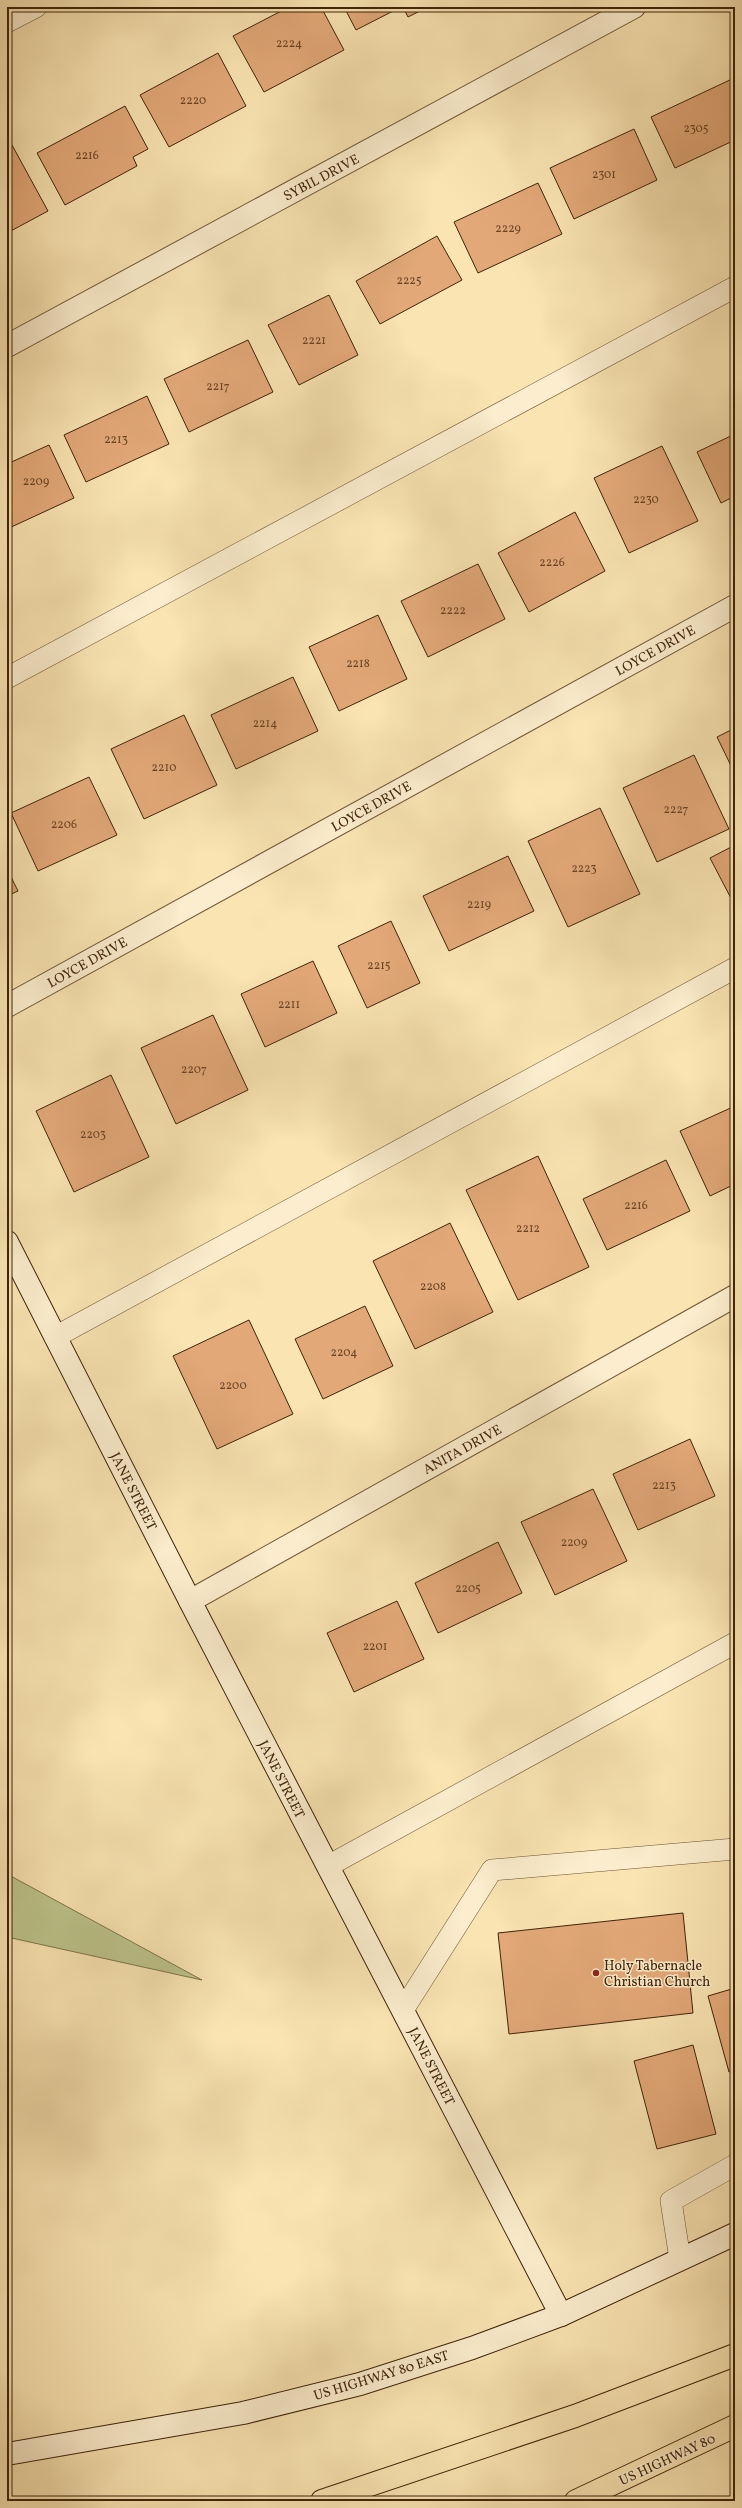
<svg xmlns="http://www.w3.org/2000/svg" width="742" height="2508" font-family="Vollkorn,serif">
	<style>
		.green { fill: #bdc48c; stroke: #7e744b }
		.building { fill: #e3a878; stroke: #3f240a }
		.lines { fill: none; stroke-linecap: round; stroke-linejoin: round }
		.lane-casing { stroke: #6e5434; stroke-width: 22 }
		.street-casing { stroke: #6e5434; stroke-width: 24 }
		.secondary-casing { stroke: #3f240a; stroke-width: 24 }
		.highway-casing { stroke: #3f240a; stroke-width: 24 }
		.lane { stroke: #fbedcd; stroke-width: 21 }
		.street { stroke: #fbedcd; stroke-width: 22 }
		.secondary { stroke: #fbedcd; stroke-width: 22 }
		.highway { stroke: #f9e4b2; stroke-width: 22 }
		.poi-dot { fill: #8f2418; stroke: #fbedcd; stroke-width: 1.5 }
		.labels { text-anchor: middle; stroke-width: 3; stroke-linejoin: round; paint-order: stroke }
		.number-label { font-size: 12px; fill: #684526 }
		.street-label { font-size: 14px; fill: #3f240a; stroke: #fbedcd }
		.poi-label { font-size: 14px; fill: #3f240a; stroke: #fbedcd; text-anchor: start }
	</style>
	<rect width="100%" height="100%" fill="#f9e4b2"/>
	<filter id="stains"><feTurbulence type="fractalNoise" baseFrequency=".005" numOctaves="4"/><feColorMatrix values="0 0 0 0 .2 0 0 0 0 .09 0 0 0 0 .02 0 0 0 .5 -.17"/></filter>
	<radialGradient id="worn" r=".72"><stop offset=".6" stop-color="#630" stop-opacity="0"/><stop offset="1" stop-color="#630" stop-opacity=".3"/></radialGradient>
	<path class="green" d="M 7,1874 L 202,1980 L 7,1937 Z"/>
	<g class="building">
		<path d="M 289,7 L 321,7 L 344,50 L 264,92 L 233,36 Z"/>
		<path d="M 344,7 L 401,7 L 356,30 Z"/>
		<path d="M 403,7 L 428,7 L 408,17 Z"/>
		<path d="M 218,53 L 246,106 L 169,147 L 140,95 Z"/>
		<path d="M 732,79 L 735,84 L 735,140 L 675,168 L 651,117 Z"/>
		<path d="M 125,106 L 148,149 L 133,157 L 137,166 L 65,205 L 37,153 Z"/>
		<path d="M 634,129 L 657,180 L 574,219 L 550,168 Z"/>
		<path d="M 12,145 L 48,211 L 7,233 L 7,147 Z"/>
		<path d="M 538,183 L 562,234 L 478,273 L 454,222 Z"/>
		<path d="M 437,236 L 462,280 L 380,324 L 356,281 Z"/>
		<path d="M 329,295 L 358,355 L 299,385 L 268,325 Z"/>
		<path d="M 248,340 L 273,392 L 189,432 L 164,379 Z"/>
		<path d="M 147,396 L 169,444 L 86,482 L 64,435 Z"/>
		<path d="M 735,434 L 735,496 L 721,503 L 697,452 Z"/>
		<path d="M 49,445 L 74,498 L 7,529 L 7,464 Z"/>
		<path d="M 662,446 L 698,521 L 629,553 L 594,478 Z"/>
		<path d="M 575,512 L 605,571 L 529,612 L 498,553 Z"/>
		<path d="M 478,564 L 505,619 L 428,657 L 401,601 Z"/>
		<path d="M 378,615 L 407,679 L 339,711 L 309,647 Z"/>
		<path d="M 293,677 L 318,731 L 236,769 L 211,715 Z"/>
		<path d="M 184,715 L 217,785 L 144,819 L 111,749 Z"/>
		<path d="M 735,728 L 735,774 L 717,737 Z"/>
		<path d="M 694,755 L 729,829 L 657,862 L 623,788 Z"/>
		<path d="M 89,777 L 117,835 L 38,871 L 11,813 Z"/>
		<path d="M 600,808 L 640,894 L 568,927 L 528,841 Z"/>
		<path d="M 735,845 L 735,906 L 710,858 Z"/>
		<path d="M 508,856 L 534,911 L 449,951 L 423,896 Z"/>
		<path d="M 7,869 L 18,891 L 7,896 Z"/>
		<path d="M 391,921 L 420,983 L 367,1008 L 338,946 Z"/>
		<path d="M 313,961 L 337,1013 L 265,1047 L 241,994 Z"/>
		<path d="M 213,1015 L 248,1090 L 176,1124 L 141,1048 Z"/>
		<path d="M 111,1075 L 149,1157 L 74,1192 L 36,1111 Z"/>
		<path d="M 735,1106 L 735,1184 L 710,1196 L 680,1131 Z"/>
		<path d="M 538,1156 L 589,1267 L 518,1300 L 466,1190 Z"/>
		<path d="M 666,1160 L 690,1211 L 607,1250 L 583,1199 Z"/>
		<path d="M 450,1223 L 493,1312 L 415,1349 L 373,1261 Z"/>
		<path d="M 365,1306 L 393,1366 L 323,1399 L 295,1339 Z"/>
		<path d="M 249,1320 L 293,1414 L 217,1449 L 173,1356 Z"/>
		<path d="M 690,1439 L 715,1496 L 638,1530 L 613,1474 Z"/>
		<path d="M 593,1489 L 627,1561 L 555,1595 L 521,1522 Z"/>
		<path d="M 498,1542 L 522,1593 L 438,1633 L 415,1583 Z"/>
		<path d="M 397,1601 L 424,1659 L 354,1692 L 327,1633 Z"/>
		<path d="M 683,1913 L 693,2013 L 509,2034 L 498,1933 Z"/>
		<path d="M 735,1988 L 735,2070 L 729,2072 L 708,1996 Z"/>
		<path d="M 693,2045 L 716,2134 L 657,2149 L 634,2061 Z"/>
	</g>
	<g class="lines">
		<g class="lane-casing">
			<g id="lane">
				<path d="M 7,22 L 36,7"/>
				<path d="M 7,678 L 735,287"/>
				<path d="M 55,1337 L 735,968"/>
				<path d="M 328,1866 L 735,1643"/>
				<path d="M 403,2010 L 492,1870 L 735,1849"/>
				<path d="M 680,2259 L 671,2201 L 735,2165"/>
			</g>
		</g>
		<g class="street-casing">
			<g id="street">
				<path d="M 7,346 L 634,7"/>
				<path d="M 7,1006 L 735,606"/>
				<path d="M 190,1601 L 735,1296"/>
			</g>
		</g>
		<g class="secondary-casing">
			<g id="secondary">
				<path d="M 7,1242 L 190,1601 L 561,2315"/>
				<path d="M 7,2454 L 243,2413 L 360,2384 L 472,2348 L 561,2315 L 735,2234"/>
			</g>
		</g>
		<g class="highway-casing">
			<g id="highway">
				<path d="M 322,2501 L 575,2416 L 735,2355"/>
				<path d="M 576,2501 L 735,2426"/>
			</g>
		</g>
		<use href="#lane" class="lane"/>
		<use href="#street" class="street"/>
		<use href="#secondary" class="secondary"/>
		<use href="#highway" class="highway"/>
	</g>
	<circle class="poi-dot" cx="596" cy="1973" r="4"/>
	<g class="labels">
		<g class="number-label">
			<text x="289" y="47">2224</text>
			<text x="193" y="104">2220</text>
			<text x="696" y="132">2305</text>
			<text x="87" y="159">2216</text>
			<text x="604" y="178">2301</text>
			<text x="508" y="232">2229</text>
			<text x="409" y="284">2225</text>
			<text x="314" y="344">2221</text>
			<text x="218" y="390">2217</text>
			<text x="116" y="443">2213</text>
			<text x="36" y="485">2209</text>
			<text x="646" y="503">2230</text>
			<text x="552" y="566">2226</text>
			<text x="453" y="614">2222</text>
			<text x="358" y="667">2218</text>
			<text x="265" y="727">2214</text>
			<text x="164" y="771">2210</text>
			<text x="676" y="813">2227</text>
			<text x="64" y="828">2206</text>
			<text x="584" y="872">2223</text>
			<text x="479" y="908">2219</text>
			<text x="379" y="969">2215</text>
			<text x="289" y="1008">2211</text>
			<text x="194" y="1073">2207</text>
			<text x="93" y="1138">2203</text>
			<text x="636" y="1209">2216</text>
			<text x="528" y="1232">2212</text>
			<text x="433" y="1290">2208</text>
			<text x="344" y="1356">2204</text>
			<text x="233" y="1389">2200</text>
			<text x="664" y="1489">2213</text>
			<text x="574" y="1546">2209</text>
			<text x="468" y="1592">2205</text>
			<text x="375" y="1650">2201</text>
		</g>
		<g class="street-label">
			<text transform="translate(321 177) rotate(-28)" y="5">SYBIL DRIVE</text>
			<text transform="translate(655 650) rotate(-29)" y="5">LOYCE DRIVE</text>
			<text transform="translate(371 806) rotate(-29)" y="5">LOYCE DRIVE</text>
			<text transform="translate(87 962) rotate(-29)" y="5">LOYCE DRIVE</text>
			<text transform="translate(462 1449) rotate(-29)" y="5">ANITA DRIVE</text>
			<text transform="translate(134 1491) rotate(63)" y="5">JANE STREET</text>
			<text transform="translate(282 1779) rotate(63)" y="5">JANE STREET</text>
			<text transform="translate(432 2066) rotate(63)" y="5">JANE STREET</text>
			<text transform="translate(381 2375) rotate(-17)" y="5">US HIGHWAY 80 EAST</text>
			<text transform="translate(667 2459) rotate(-25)" y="5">US HIGHWAY 80</text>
		</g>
		<g class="poi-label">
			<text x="604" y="1970">Holy Tabernacle<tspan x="604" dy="16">Christian Church</tspan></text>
		</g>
	</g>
	<rect width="742" height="2508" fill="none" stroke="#f9e4b2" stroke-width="24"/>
	<rect x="8" y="8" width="726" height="2492" fill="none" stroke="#3f240a" stroke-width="2"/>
	<rect x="12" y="12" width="718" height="2484" fill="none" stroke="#3f240a"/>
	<rect width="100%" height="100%" filter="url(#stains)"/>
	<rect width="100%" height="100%" fill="url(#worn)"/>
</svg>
